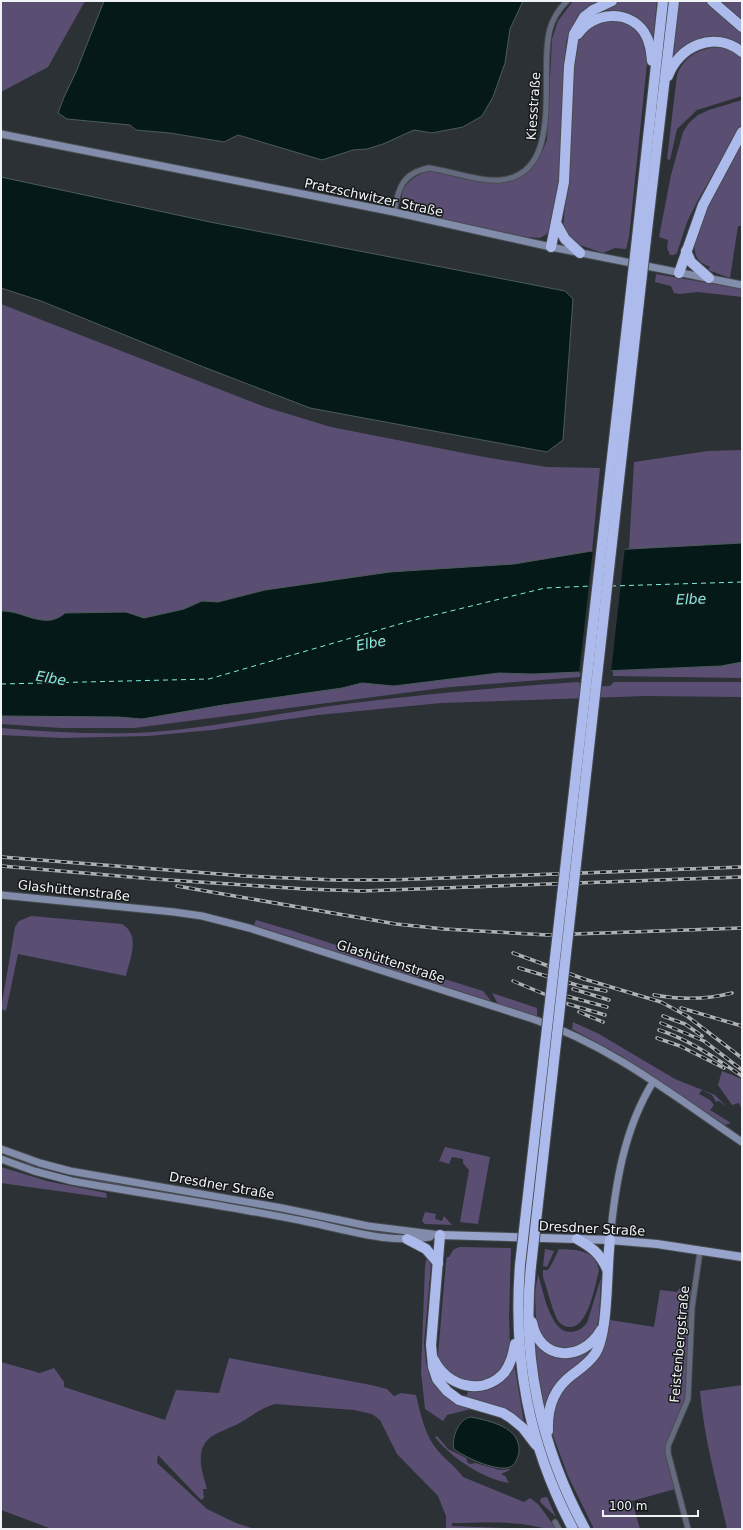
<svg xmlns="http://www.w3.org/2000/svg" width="743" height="1530" font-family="'DejaVu Sans',sans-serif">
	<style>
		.green { fill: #5b4e73 }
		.water { fill: #051a18; stroke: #4c5b5b }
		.pier { fill: #2c3135 }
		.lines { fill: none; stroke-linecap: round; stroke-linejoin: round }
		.ferry { stroke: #83ede1; stroke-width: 1; stroke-dasharray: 5 4; stroke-linecap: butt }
		.street-casing { stroke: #474c50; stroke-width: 7 }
		.secondary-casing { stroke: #474c50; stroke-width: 9 }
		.primary-casing { stroke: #474c50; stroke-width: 10 }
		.highway-casing { stroke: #474c50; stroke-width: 12 }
		.street { stroke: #656b7f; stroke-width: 5 }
		.secondary { stroke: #828cab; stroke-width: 7 }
		.primary { stroke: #99a4cd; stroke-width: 8 }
		.highway { stroke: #adbbec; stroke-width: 10 }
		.rail-casing { stroke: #adb1b4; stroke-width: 3.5 }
		.rail { stroke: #16191a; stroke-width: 2; stroke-dasharray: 6; stroke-linecap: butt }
		.highway-bridge-casing { stroke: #474c50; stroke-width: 12; stroke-linecap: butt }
		.highway-bridge { stroke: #adbbec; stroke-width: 10 }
		.labels { text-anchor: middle; stroke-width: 3; stroke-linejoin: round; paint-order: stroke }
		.street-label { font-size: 13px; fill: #f0f3f6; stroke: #16191a }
		.water-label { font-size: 14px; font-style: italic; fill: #83ede1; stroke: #16191a }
	</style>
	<rect width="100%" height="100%" fill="#2c3135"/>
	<g class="green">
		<path d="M 1,1 L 85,1 L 48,67 L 1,92 Z"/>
		<path d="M 573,1 L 605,1 C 583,13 573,18 566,43 L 560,184 L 551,227 L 547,234 L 540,238 L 526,237 L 414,214 C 389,198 407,177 429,171 C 481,181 523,203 547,140 L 552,39 L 558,21 Z"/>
		<path d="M 621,1 L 657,1 L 653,39 L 641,24 L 594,17 L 596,11 Z"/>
		<path d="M 679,1 L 708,1 L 742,31 L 742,48 L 726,40 L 673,59 Z"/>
		<path d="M 718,1 L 742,1 L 742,22 Z"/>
		<path d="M 607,19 C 637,23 639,27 648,54 L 629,237 L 626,249 L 615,248 L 603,253 L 574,243 L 563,228 L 567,184 L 572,66 C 578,35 579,33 607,19 Z"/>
		<path d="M 725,46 L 742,56 L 742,96 L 697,110 L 677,129 L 670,160 L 667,159 L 677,75 C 686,53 702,48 725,46 Z"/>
		<path d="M 742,100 L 742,123 L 698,200 L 687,222 L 677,253 L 674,255 L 670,255 L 667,248 L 668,240 L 659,237 L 671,175 L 683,132 L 689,123 L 698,115 L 709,110 Z"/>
		<path d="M 742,144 L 742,226 L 738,226 L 730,278 L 708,270 L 710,267 C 703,264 696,260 695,252 C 690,232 731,163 742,144 Z"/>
		<path d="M 656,274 L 738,288 L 742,289 L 742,297 L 698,292 L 679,294 L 674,293 L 671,286 L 655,282 Z"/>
		<path d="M 1,304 L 265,407 L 331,427 L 484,457 L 547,467 L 600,468 L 592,551 L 514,564 L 390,572 L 265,590 L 218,602 L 202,601 L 184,609 L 144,618 L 126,612 L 66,613 C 45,631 24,610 1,611 Z"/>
		<path d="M 742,450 L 742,543 L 629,549 L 634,462 L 708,451 Z"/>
		<path d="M 742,662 L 742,678 L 613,676 L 613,670 L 721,666 Z"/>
		<path d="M 581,671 L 580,677 L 450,687 L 134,728 L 61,728 L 1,724 L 1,716 L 119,717 L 142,719 L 223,705 L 342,688 L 362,683 L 394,686 L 499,673 L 533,674 Z"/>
		<path d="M 577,682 L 580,683 L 582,687 L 610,686 L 614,682 L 742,682 L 742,697 L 645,696 L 441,703 L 318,715 L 212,730 L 148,736 L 62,738 L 1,735 L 1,728 C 45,732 90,734 134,733 C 207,730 281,712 353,703 C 427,694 502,687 577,682 Z"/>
		<path d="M 31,916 L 122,924 C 141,935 130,959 126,976 L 18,954 L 6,1011 L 1,1009 L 15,927 L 19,921 Z"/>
		<path d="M 256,920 L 293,931 L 425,974 L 416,978 L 254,925 Z"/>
		<path d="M 435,976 L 483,991 L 491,1001 L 427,981 Z"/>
		<path d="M 492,993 L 537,1008 L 537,1017 L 498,1004 Z"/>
		<path d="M 573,1022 L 599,1034 L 675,1079 L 715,1095 L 727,1107 L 719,1101 L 716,1102 L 712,1095 L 702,1090 L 699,1094 L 710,1100 L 714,1105 L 710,1110 L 731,1123 L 725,1125 L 620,1055 L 572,1029 Z"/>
		<path d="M 722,1071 L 742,1079 L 742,1110 L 739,1103 L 732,1105 L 718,1085 Z"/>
		<path d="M 445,1147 L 490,1157 L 478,1224 L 460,1222 L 469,1170 L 463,1163 L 463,1159 L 452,1157 L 449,1164 L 439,1161 Z"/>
		<path d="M 27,1163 C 110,1186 196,1196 281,1211 C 324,1219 366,1233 409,1234 L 404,1235 C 360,1232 317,1219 273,1211 C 191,1197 107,1187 26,1164 Z"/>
		<path d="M 1,1167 L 47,1181 L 106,1193 L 107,1198 L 1,1183 Z"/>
		<path d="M 425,1212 L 436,1214 L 435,1219 L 442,1221 L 444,1216 L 452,1225 L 425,1224 L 422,1221 Z"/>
		<path d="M 459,1247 L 511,1248 L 509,1318 L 510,1347 L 505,1365 L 494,1377 L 479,1383 L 453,1378 L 440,1362 L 438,1355 L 446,1262 L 447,1257 L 449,1257 L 453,1250 Z"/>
		<path d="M 545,1249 L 554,1251 L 547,1267 L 543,1266 Z"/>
		<path d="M 559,1249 C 576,1250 596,1249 599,1271 C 595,1285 588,1329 569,1327 C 564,1327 559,1323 557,1319 C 551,1306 548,1291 543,1277 L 543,1270 L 548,1270 C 550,1268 557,1254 559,1249 Z"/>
		<path d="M 429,1259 L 431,1266 L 424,1343 L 426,1363 L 430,1375 L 460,1405 L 471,1409 L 447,1415 L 443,1421 L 425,1409 L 421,1372 L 425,1267 L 426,1260 Z"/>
		<path d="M 538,1274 C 543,1290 550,1332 570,1332 C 577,1332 583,1328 587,1323 L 601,1278 L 599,1317 L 596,1331 L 590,1340 L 568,1350 L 552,1346 L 541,1337 L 536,1322 L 535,1292 Z"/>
		<path d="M 680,1288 L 692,1290 L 686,1399 L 666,1446 L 675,1489 L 632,1501 L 640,1529 L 594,1529 L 568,1476 L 551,1430 L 555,1399 L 605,1341 L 610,1320 L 654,1327 L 660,1290 L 677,1292 Z"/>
		<path d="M 534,1339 L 551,1353 L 596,1342 L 592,1352 L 545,1409 L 538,1376 Z"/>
		<path d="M 229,1358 L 371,1385 L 387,1389 L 394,1396 L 401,1393 L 416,1395 C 421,1415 425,1437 439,1452 C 447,1461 456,1467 463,1477 L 524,1502 L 530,1498 L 539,1505 L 556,1529 C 545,1529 539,1527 528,1525 C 504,1521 477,1523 452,1523 L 452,1526 L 529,1529 L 446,1529 L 446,1516 L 438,1496 L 397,1454 L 380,1420 L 372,1414 L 354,1410 L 275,1404 C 260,1408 250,1418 236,1425 C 229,1428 221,1431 214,1435 C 193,1447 202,1471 207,1489 L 203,1489 L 204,1498 L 201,1500 L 158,1455 L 157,1463 L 207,1509 L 236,1523 L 254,1529 L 52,1529 L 1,1510 L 1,1362 L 40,1373 L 54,1368 L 64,1382 L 64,1387 L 165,1420 L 176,1390 L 219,1393 Z"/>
		<path d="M 514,1362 L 524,1423 L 465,1398 L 468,1392 C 494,1393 503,1385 514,1362 Z"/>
		<path d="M 742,1385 L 742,1529 L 727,1529 C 717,1483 704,1439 700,1391 Z"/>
		<path d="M 437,1436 L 448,1449 L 466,1458 L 468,1463 L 471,1464 L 475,1463 L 500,1470 L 510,1469 L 510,1470 L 501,1474 L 505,1476 L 509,1483 C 483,1479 450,1457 435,1437 Z"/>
		<path d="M 547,1497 L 548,1499 L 556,1517 L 540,1502 L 541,1498 Z"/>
	</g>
	<g class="water">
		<path d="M 104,1 L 523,1 L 510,29 L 505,63 L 493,97 L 482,116 L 463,127 L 432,133 L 414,130 L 383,144 L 367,149 L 353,150 L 322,160 L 238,135 L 224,142 L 170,133 L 136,130 L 130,125 L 67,119 L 58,113 L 64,97 L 76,72 Z"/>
		<path d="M 1,177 L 210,222 L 565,291 L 573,299 L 563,440 L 547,452 L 310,408 L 201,366 L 41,301 L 1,288 Z"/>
		<path d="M 742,543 L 742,662 L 721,666 L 533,674 L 499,673 L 394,686 L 362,683 L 342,688 L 223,705 L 142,719 L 119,717 L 1,716 L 1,611 C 23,610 45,631 65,613 L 126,612 L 144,618 L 184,609 L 202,601 L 218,602 L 265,590 L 390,572 L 514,564 L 592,551 Z"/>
		<path d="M 471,1417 C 490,1421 521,1427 519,1452 C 518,1457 516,1463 512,1466 C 500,1474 464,1457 454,1449 C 451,1438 459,1418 471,1417 Z"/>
	</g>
	<path class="pier" d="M 625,547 L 611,672 L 579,673 L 593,549 Z"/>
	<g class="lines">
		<g class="ferry">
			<path d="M 611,586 L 742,582"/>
			<path d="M 1,684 L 209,679 L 410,621 L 545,588 L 592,586"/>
		</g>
		<g class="street-casing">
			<g id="street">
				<path d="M 394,212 C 398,189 402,173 429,168 C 451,171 479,182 501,180 C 566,173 538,73 550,29 C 553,18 559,9 567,1"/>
				<path d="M 555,1522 L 559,1529"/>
				<path d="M 688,1529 L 668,1453 L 668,1446 L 688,1399 L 692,1308 L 700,1251"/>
			</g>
		</g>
		<g class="secondary-casing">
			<g id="secondary">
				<path d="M 1,134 L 394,212 L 551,247 L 742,285"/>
				<path d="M 1,895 L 174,912 L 202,916 L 249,928 L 533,1019 C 611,1046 674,1096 742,1142"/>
				<path d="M 1,1149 L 40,1163 L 70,1171 L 282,1208 L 368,1226 L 440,1235"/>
				<path d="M 1,1159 L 34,1171 L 72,1181 C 150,1195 230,1206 308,1222 C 348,1230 388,1244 430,1237"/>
				<path d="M 610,1240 C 615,1185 624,1129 653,1082"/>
			</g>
		</g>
		<g class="primary-casing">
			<path id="primary" d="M 440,1235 L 610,1240 L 657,1244 L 742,1257"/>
		</g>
		<g class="highway-casing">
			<g id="highway">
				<path d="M 712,1 L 742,27"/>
				<path d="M 578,34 C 593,12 628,9 644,32 C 650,41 651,51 652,61"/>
				<path d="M 668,76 C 679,46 714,30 742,52"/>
				<path d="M 556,223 L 565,239 L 580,253"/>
				<path d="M 637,238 L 663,1"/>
				<path d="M 646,239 L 674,1"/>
				<path d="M 551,247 L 564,182 L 569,66 L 574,34 L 584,17 L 593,10 L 612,1"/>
				<path d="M 686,251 L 691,262 L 709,278"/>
				<path d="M 679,273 L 703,205 L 742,132"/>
				<path d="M 440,1235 L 431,1345 L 433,1367 L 437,1379 L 447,1391 L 459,1400 L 503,1413 L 511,1418 L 523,1428 L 536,1445"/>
				<path d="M 407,1239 L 426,1249 L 438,1263"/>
				<path d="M 577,1239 C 591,1247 600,1253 607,1269"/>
				<path d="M 520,1265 C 513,1360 528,1444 573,1529"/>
				<path d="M 531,1266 C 521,1358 541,1448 585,1529"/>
				<path d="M 532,1322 C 539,1361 582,1363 601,1330"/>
				<path d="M 434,1360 C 447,1387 483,1396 504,1373 C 511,1364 513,1354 515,1344"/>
				<path d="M 548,1431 C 547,1408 553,1389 572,1375 C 580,1369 589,1363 595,1354 C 609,1333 606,1268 610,1240"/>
			</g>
		</g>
		<use href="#street" class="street"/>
		<use href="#secondary" class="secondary"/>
		<use href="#primary" class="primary"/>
		<use href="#highway" class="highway"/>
		<g class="rail-casing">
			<g id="rail">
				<path d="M 1,857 L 245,876 L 334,880 L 391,880 L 742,867"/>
				<path d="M 1,866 L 154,879 L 305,889 L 362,891 L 742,877"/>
				<path d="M 177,886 L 396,924 L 444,929 L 547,935 L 742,928"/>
				<path d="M 513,953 L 584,979 L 661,1002 L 687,1016 L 742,1058"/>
				<path d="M 519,968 L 580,986 L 606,991"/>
				<path d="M 513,981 L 568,1004 L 605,1015"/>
				<path d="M 573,989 L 609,1000"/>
				<path d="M 555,993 L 607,1007"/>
				<path d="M 654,995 C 681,1000 705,1000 732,993"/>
				<path d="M 681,1008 L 742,1026"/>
				<path d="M 579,1012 L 603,1022"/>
				<path d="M 663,1016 L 685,1024 L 702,1036"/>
				<path d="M 661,1023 L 704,1041 L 742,1070"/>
				<path d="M 659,1030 C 690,1040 715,1058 742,1076"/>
				<path d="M 657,1038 L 680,1046 L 724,1068"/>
			</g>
		</g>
		<use href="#rail" class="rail"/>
		<g class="highway-bridge-casing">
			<g id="highway-bridge">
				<path d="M 520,1265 L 637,238"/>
				<path d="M 531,1266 L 646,239"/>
			</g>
		</g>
		<use href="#highway-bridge" class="highway-bridge"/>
	</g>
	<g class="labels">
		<g class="street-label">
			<text transform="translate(533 106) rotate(-86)" y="5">Kiesstraße</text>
			<text transform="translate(374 197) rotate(12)" y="5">Pratzschwitzer Straße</text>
			<text transform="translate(74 890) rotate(6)" y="5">Glashüttenstraße</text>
			<text transform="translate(391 961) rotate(18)" y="5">Glashüttenstraße</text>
			<text transform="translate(222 1185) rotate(10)" y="5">Dresdner Straße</text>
			<text transform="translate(592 1228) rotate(3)" y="5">Dresdner Straße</text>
			<text transform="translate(679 1344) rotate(-85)" y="5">Feistenbergstraße</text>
		</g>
		<g class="water-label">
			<text transform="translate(691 599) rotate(-2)" y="5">Elbe</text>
			<text transform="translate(371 643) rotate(-11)" y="5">Elbe</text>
			<text transform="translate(51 678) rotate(9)" y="5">Elbe</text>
		</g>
	</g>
	<rect width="743" height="1530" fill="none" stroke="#f0f3f6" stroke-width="4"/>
	<path d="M603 1510v6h95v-6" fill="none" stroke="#f0f3f6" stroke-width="2"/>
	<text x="609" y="1510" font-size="12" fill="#f0f3f6" stroke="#16191a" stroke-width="3" paint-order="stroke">100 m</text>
</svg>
